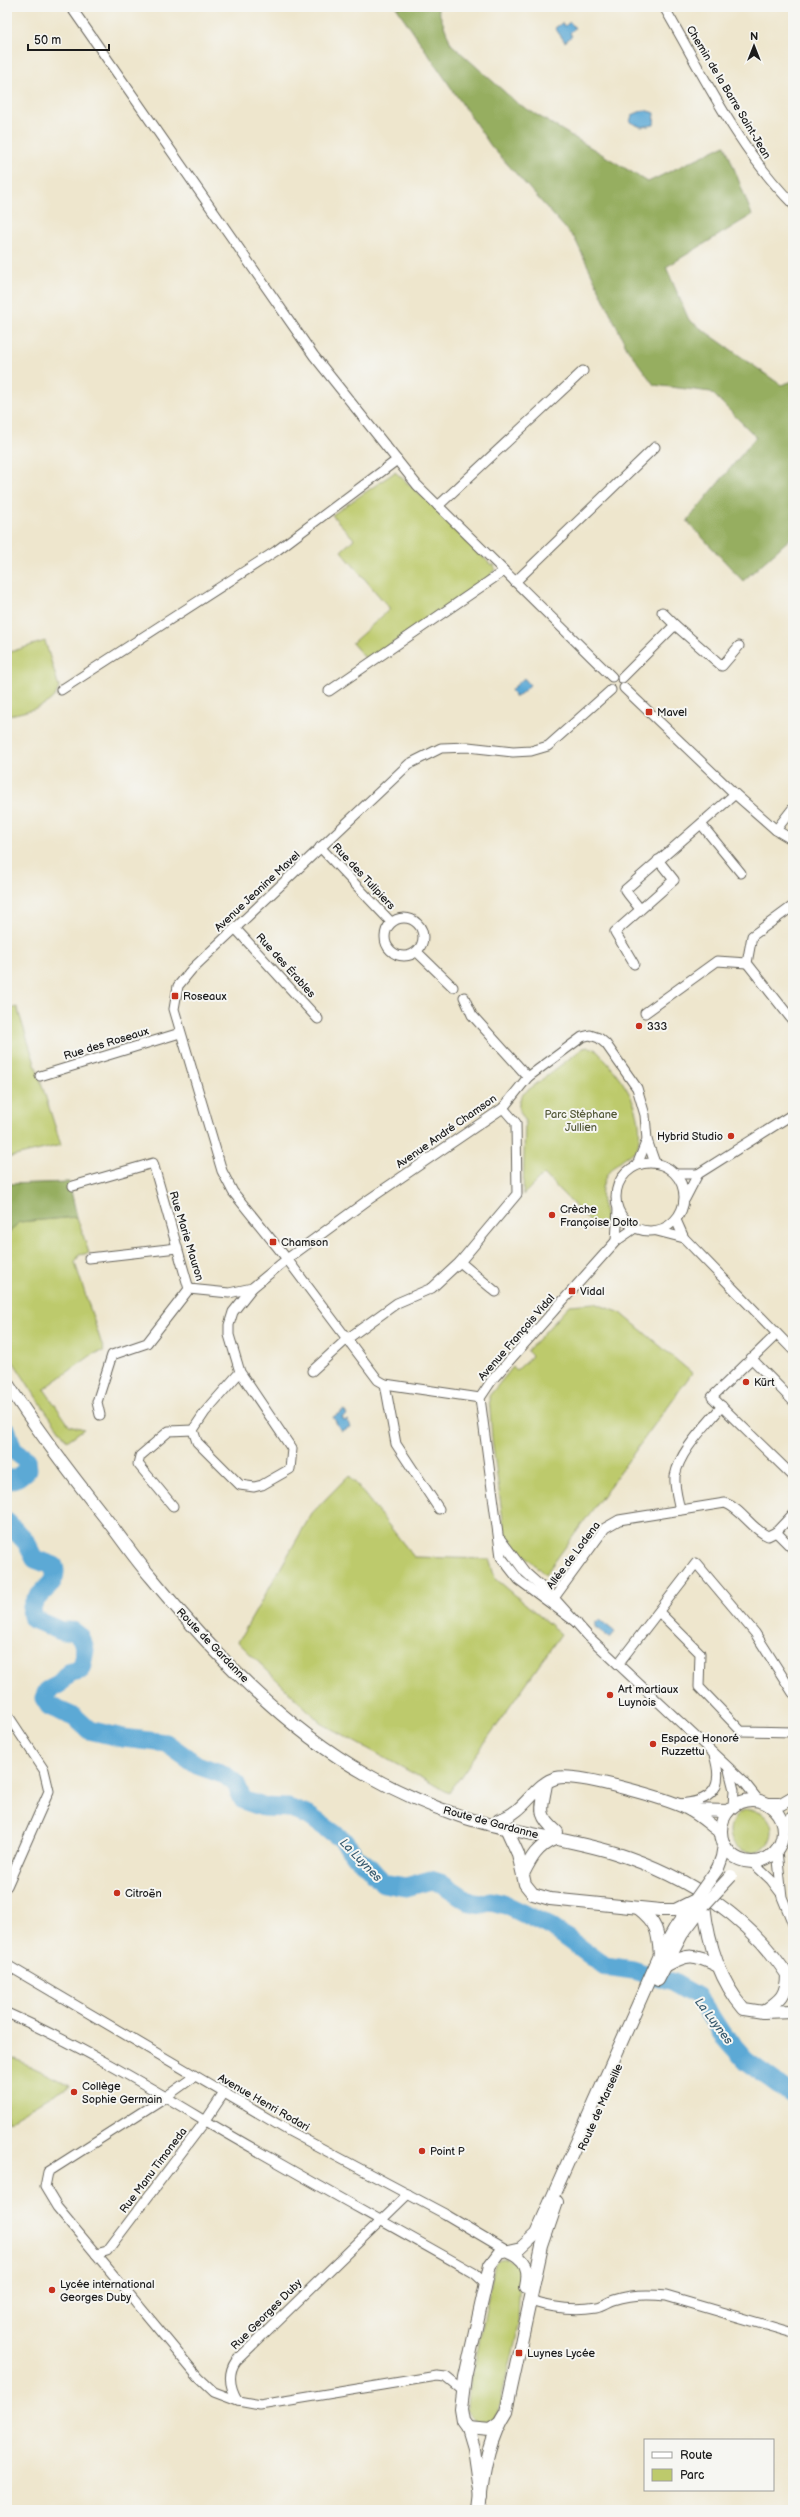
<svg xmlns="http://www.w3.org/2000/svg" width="800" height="2517" font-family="'Balsamiq Sans',sans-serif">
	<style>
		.green { fill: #bdca6c; stroke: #6c7344 }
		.forest { fill: #96ae60; stroke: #59653e }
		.water { fill: #5ca9d5; stroke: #3c6278 }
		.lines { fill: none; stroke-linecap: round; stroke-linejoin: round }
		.river { stroke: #5ca9d5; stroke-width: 19 }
		.street-casing { stroke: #66635a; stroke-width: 11 }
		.secondary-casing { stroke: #66635a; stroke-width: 14 }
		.street { stroke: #fff; stroke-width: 9 }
		.secondary { stroke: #fff; stroke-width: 12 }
		.secondary-bridge-casing { stroke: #66635a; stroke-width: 14; stroke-linecap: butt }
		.secondary-bridge { stroke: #fff; stroke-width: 12 }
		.poi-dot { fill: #c8321e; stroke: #f6f6f2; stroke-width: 1.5 }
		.labels { text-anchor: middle; stroke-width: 4; stroke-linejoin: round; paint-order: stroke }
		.street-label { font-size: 11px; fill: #1c1c1c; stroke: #f6f6f2 }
		.poi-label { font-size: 11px; fill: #1c1c1c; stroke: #f6f6f2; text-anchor: start }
		.park-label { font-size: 11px; fill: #545938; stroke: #f6f6f2 }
		.water-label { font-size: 12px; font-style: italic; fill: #395b6f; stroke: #f6f6f2 }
	</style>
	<rect width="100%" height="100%" fill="#f6f6f2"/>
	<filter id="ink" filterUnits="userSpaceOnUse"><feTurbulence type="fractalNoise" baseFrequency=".025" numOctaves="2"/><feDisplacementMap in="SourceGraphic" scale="8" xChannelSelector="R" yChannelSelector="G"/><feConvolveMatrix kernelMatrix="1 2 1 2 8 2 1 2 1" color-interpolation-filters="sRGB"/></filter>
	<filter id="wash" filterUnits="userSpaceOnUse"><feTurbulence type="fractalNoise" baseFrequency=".012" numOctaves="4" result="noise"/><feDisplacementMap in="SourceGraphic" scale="16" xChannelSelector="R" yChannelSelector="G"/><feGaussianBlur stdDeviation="0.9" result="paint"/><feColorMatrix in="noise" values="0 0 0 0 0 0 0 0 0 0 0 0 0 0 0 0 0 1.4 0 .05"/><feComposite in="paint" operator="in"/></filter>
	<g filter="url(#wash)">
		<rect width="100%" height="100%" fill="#eee6cd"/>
		<g class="green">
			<path d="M 395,472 L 429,502 L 491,565 L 494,564 L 495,569 L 489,577 L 369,659 L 365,658 L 352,643 L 390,609 L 341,551 L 354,539 L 332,515 Z"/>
			<path d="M 45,641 L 59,687 C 54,708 24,711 7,716 L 7,653 Z"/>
			<path d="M 17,1007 L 61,1145 L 7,1158 L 7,1010 Z"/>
			<path d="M 589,1047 L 595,1049 C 621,1077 648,1109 637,1150 C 616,1162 598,1175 602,1203 C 604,1209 606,1214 605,1221 L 598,1230 L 544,1174 L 523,1195 L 525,1120 C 518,1109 516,1105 523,1094 L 583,1048 Z"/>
			<path d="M 77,1217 L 89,1253 L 79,1255 L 75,1263 L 104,1351 L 93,1354 L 44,1389 L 69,1425 L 84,1429 L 67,1441 L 36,1397 L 7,1352 L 7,1235 L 18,1222 Z"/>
			<path d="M 594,1303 L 621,1313 L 692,1373 L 545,1575 L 505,1535 L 492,1439 L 489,1396 L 513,1367 L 517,1370 L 532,1356 L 527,1351 L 570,1305 Z"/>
			<path d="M 349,1475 L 414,1557 L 489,1559 L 495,1578 L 561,1634 L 449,1793 L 321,1723 L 238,1642 L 312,1513 Z"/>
			<circle cx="751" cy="1831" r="21"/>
			<path d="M 7,2055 L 70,2085 L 7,2122 Z"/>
			<path d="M 505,2258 L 517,2264 L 520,2269 L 518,2325 L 498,2412 L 491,2421 L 476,2423 L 467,2410 L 467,2402 L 495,2264 L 500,2259 Z"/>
		</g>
		<g class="forest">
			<path d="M 396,7 L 437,7 L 451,44 L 517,103 L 648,182 L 725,145 L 752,215 L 666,267 L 689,320 L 781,385 L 793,381 L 793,536 L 743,581 L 687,521 L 756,437 L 711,392 L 654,385 L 627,348 L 575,239 L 491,146 Z"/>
			<path d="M 69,1182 L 77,1217 L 19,1222 L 7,1235 L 7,1184 Z"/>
		</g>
		<g class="water">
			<path d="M 570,22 L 575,28 L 570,33 L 572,36 L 565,42 L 555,28 L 562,23 L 565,26 Z"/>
			<path d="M 644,110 L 655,113 L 654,125 L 641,127 L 630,122 L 632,115 Z"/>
			<path d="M 524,678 L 530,685 L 517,697 L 515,696 L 511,690 Z"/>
			<path d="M 344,1410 L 347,1415 L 342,1417 L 344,1421 L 347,1420 L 350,1427 L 341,1431 L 333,1417 Z"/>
			<path d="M 600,1620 L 615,1632 L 610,1638 L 595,1627 L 595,1622 Z"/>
		</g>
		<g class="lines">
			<g class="river">
				<path d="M 7,1431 L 13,1450 L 27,1460 L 28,1469 L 18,1477 L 7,1481"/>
				<path d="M 7,1522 L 26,1542 L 35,1559 L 54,1566 C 62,1589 23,1595 33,1619 L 61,1631 L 73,1631 L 81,1637 L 85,1650 L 81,1670 L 70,1672 L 59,1684 L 47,1691 L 44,1698 L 49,1706 L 76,1718 L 89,1730 L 123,1738 L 166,1743 L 197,1765 L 225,1775 L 236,1784 L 243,1800 L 263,1807 L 288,1808 L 309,1816 L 342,1839 L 357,1858 L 368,1866 L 383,1883 L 406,1887 L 431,1880 L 443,1884 L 470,1902 L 482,1904 L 491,1901 L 506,1905 L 551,1927 L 605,1966 L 633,1970 L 672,1982 L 698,1997 L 722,2034 L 746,2061 L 793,2095"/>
			</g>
		</g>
	</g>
	<g filter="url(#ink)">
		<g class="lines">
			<g class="street-casing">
				<g id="street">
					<path d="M 71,7 L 314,356 L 417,485 L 612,677"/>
					<path d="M 664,7 C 703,74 738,149 793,204"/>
					<path d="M 438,506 L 583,371"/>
					<path d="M 515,582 L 655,447"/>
					<path d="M 675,625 L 722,666 L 739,646"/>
					<path d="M 622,678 L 675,625 L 662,612"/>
					<path d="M 624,688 L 735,794 L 776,830 L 793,840"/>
					<path d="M 61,690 L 276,551 L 397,460"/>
					<path d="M 329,691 L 504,571"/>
					<path d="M 701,824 L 741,873"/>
					<path d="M 776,830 L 793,808"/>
					<path d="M 320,847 L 390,921"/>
					<path d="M 640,909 L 625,890 L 735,794"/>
					<circle cx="404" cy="937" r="19"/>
					<path d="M 235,928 L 318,1019"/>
					<path d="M 417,952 L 453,987"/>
					<path d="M 747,963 L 752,936 L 793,906"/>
					<path d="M 747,963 L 793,1021"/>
					<path d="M 634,964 L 615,932 L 674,880 L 658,860"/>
					<path d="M 464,997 L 472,1015 L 528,1077"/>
					<path d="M 645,1013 L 717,961 L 747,963"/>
					<path d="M 40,1076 L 180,1033"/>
					<circle cx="650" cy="1197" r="34"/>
					<path d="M 637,1165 L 647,1140"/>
					<path d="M 676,1174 L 698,1174"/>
					<path d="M 73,1186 L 153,1163 L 189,1289 L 229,1293 L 252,1288 L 287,1259 L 368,1200 L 503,1108 L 528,1077 L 582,1037 L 590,1035 L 599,1038 L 606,1044 L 637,1088 L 645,1115 L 647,1140 L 655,1163"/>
					<path d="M 685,1199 L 698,1174 L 793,1114"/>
					<path d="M 676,1220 L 684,1238 L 793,1350"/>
					<path d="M 657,1231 L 684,1238"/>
					<path d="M 616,1241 L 618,1210"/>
					<path d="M 89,1258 L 177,1248"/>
					<path d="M 460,1262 L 496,1292"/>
					<path d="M 777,1334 L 712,1397 L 793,1476"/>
					<path d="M 751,1358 L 793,1401"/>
					<path d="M 312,1371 L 347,1339 L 397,1303 L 432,1288 L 460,1262 L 517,1194 L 516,1123 L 503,1108"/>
					<path d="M 240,1372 L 205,1412 L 193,1430 L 197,1442 L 240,1485 L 254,1487 L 262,1485 L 290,1469 L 292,1449 L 240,1372 L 229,1335 L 229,1325 L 233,1312 L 252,1288"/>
					<path d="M 385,1384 L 396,1444 L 439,1509"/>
					<path d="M 480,1398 L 385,1384 L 378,1380 L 287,1259 L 233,1192 L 222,1171 L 174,1009 L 178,986 L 192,969 L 409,764 L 441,748 L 468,747 L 513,752 L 531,751 L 548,746 L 611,690"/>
					<path d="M 100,1415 L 97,1402 L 112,1355 L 147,1343 L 189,1289"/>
					<path d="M 173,1506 L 138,1464 L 140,1456 L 169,1431 L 193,1430"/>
					<path d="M 680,1510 C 678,1500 674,1487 675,1476 C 680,1450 706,1426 722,1406"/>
					<path d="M 776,1532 L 793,1549"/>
					<path d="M 501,1540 L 525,1572 L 554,1598 L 589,1637 L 744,1782 L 759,1801"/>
					<path d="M 554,1598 L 605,1528 L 619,1520 L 725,1503 C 742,1509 751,1529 768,1536 L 776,1532 L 793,1514"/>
					<path d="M 659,1612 L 700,1653 L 699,1687 L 741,1731 L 793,1732"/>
					<path d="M 577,1623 L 519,1580 L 501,1557 L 480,1398 L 492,1380 L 616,1241 L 635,1228"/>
					<path d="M 618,1664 L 696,1563 L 755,1633 L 793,1693"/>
					<path d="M 7,1714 L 44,1770 L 49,1791 L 7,1886"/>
					<path d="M 729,1770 L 734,1790 L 733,1806"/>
					<path d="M 678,1804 C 711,1802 725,1789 714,1755"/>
					<path d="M 777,1851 L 782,1897 L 793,1924"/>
					<path d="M 753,1863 L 771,1880 L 780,1892"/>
					<path d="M 7,1965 L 289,2131 L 445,2214 L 509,2252"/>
					<path d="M 7,2013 C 77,2044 141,2082 206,2121 C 294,2173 385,2222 474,2273 L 484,2282"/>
					<path d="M 195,2076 L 167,2096 L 48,2172 L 45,2187 L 57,2207 L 198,2377 L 214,2392 L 238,2401"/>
					<path d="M 408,2194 L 236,2361 C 227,2374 230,2388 238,2401 L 260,2405 L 437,2376 L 446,2377 L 462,2390"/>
					<path d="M 96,2254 L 107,2251 L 206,2120 L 224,2093"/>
					<path d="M 530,2301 C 552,2308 574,2311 597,2307 C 603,2306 608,2302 614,2300 C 631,2294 648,2294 666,2296 L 793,2333"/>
				</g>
			</g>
			<g class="secondary-casing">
				<g id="secondary">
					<path d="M 7,1383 C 37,1431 72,1476 107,1520 C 122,1539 135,1559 151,1577 C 211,1650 283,1728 366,1774 C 396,1791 427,1805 460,1816 C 510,1833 564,1837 615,1853 C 687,1876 753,1918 793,1984"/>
					<path d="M 546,1784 C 542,1809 536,1814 557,1832"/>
					<circle cx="752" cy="1831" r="31"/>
					<path d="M 769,1804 L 781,1804 L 793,1797"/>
					<path d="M 690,1810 L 728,1811"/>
					<path d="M 499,1820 C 526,1812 534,1784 556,1778 C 576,1772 668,1799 688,1809 C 700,1815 710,1825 720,1832"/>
					<path d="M 783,1827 L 793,1817"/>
					<path d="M 506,1828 L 518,1854 L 525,1884 L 533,1894 L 550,1899 L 660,1910 L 675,1910 L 693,1901"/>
					<path d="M 718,1868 L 722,1857 L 724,1845"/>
					<path d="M 523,1874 C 531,1858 537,1846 555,1839"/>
					<path d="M 704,1905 C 708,1942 719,1980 744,2009 L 763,2012 L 793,2011"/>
					<path d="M 638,1908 C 657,1923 658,1931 660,1955"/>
					<path d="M 665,1966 C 689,1953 693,1954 718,1966"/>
					<path d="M 658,1980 L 682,1934 L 704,1905"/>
					<path d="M 763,2012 C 780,2000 787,1996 787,1974"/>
					<path d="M 509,2252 C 526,2259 530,2269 526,2287"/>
					<path d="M 468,2428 L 490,2430 L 498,2424"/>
					<path d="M 481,2496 L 474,2448 L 468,2428 L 463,2421 L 461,2409 L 465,2377 L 490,2265 L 499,2253 L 521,2248 L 536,2234 L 660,1955 L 675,1928 L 696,1899"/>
					<path d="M 479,2510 C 482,2478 488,2439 506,2412 L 542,2246 L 557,2202"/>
				</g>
			</g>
			<use href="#street" class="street"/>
			<use href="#secondary" class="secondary"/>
			<g class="secondary-bridge-casing">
				<g id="secondary-bridge">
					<path d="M 696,1899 L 718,1868"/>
					<path d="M 704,1905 L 731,1876"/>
				</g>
			</g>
			<use href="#secondary-bridge" class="secondary-bridge"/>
		</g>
	</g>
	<g class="poi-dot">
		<rect x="645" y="708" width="8" height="8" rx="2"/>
		<rect x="171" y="992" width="8" height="8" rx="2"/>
		<circle cx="639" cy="1026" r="4"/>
		<circle cx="731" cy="1136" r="4"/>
		<circle cx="552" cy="1215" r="4"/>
		<rect x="269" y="1238" width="8" height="8" rx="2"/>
		<rect x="568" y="1287" width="8" height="8" rx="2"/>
		<circle cx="746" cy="1382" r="4"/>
		<circle cx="610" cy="1695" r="4"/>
		<circle cx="653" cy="1744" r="4"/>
		<circle cx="117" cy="1893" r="4"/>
		<circle cx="74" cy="2092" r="4"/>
		<circle cx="422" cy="2151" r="4"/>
		<circle cx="52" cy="2290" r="4"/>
		<rect x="515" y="2349" width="8" height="8" rx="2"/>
	</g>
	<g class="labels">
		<g class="street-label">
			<text transform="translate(729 92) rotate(59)" y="4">Chemin de la Barre Saint-Jean</text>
			<text transform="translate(364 876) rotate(47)" y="4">Rue des Tulipiers</text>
			<text transform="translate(257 891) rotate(-43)" y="4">Avenue Jeanine Mavel</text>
			<text transform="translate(286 965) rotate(48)" y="4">Rue des Érables</text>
			<text transform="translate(106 1043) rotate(-17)" y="4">Rue des Roseaux</text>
			<text transform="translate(446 1131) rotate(-35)" y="4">Avenue André Chamson</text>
			<text transform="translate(187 1236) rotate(73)" y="4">Rue Marie Mauron</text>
			<text transform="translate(516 1337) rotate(-49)" y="4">Avenue François Vidal</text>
			<text transform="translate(573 1555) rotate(-53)" y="4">Allée de Lodena</text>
			<text transform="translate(213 1645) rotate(46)" y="4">Route de Gardanne</text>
			<text transform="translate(491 1822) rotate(15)" y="4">Route de Gardanne</text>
			<text transform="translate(264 2102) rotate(30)" y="4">Avenue Henri Rodari</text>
			<text transform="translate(600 2107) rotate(-66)" y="4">Route de Marseille</text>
			<text transform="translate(153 2170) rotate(-53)" y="4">Rue Manu Timoneda</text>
			<text transform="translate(266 2314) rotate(-45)" y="4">Rue Georges Duby</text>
		</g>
		<g class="poi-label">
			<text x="657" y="716">Mavel</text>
			<text x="183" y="1000">Roseaux</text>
			<text x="647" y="1030">333</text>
			<text x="723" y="1140" text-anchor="end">Hybrid Studio</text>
			<text x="560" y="1213">Crèche<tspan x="560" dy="13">Françoise Dolto</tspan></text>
			<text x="281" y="1246">Chamson</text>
			<text x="580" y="1295">Vidal</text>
			<text x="754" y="1386">Kürt</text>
			<text x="618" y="1693">Art martiaux<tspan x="618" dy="13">Luynois</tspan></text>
			<text x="661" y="1742">Espace Honoré<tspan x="661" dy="13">Ruzzettu</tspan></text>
			<text x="125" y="1897">Citroën</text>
			<text x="82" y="2090">Collège<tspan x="82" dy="13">Sophie Germain</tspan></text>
			<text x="430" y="2155">Point P</text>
			<text x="60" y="2288">Lycée international<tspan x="60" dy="13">Georges Duby</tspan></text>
			<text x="527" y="2357">Luynes Lycée</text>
		</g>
		<g class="park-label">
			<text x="581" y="1118">Parc Stéphane<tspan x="581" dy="13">Jullien</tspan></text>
		</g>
		<g class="water-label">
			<text transform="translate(361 1860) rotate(46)" y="4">La Luynes</text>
			<text transform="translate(714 2021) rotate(53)" y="4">La Luynes</text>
		</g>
	</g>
	<rect width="800" height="2517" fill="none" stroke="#f6f6f2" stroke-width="24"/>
	<rect x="644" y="2439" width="130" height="52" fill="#f6f6f2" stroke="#9f9f9c"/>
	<rect x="652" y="2452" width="20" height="6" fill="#ffffff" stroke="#9f9f9c"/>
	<text x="680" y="2459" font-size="12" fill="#1c1c1c">Route</text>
	<rect x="652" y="2469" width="20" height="12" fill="#bdca6c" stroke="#9f9f9c"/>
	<text x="680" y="2479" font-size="12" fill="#1c1c1c">Parc</text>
	<g transform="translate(754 46)" stroke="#f6f6f2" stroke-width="3" paint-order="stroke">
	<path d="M0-3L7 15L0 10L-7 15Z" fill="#1c1c1c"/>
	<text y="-6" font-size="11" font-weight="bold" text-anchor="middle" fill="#1c1c1c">N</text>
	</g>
	<path d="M28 44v6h81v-6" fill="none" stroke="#1c1c1c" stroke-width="2"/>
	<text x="34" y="44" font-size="12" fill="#1c1c1c" stroke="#f6f6f2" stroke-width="3" paint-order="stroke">50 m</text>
</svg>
